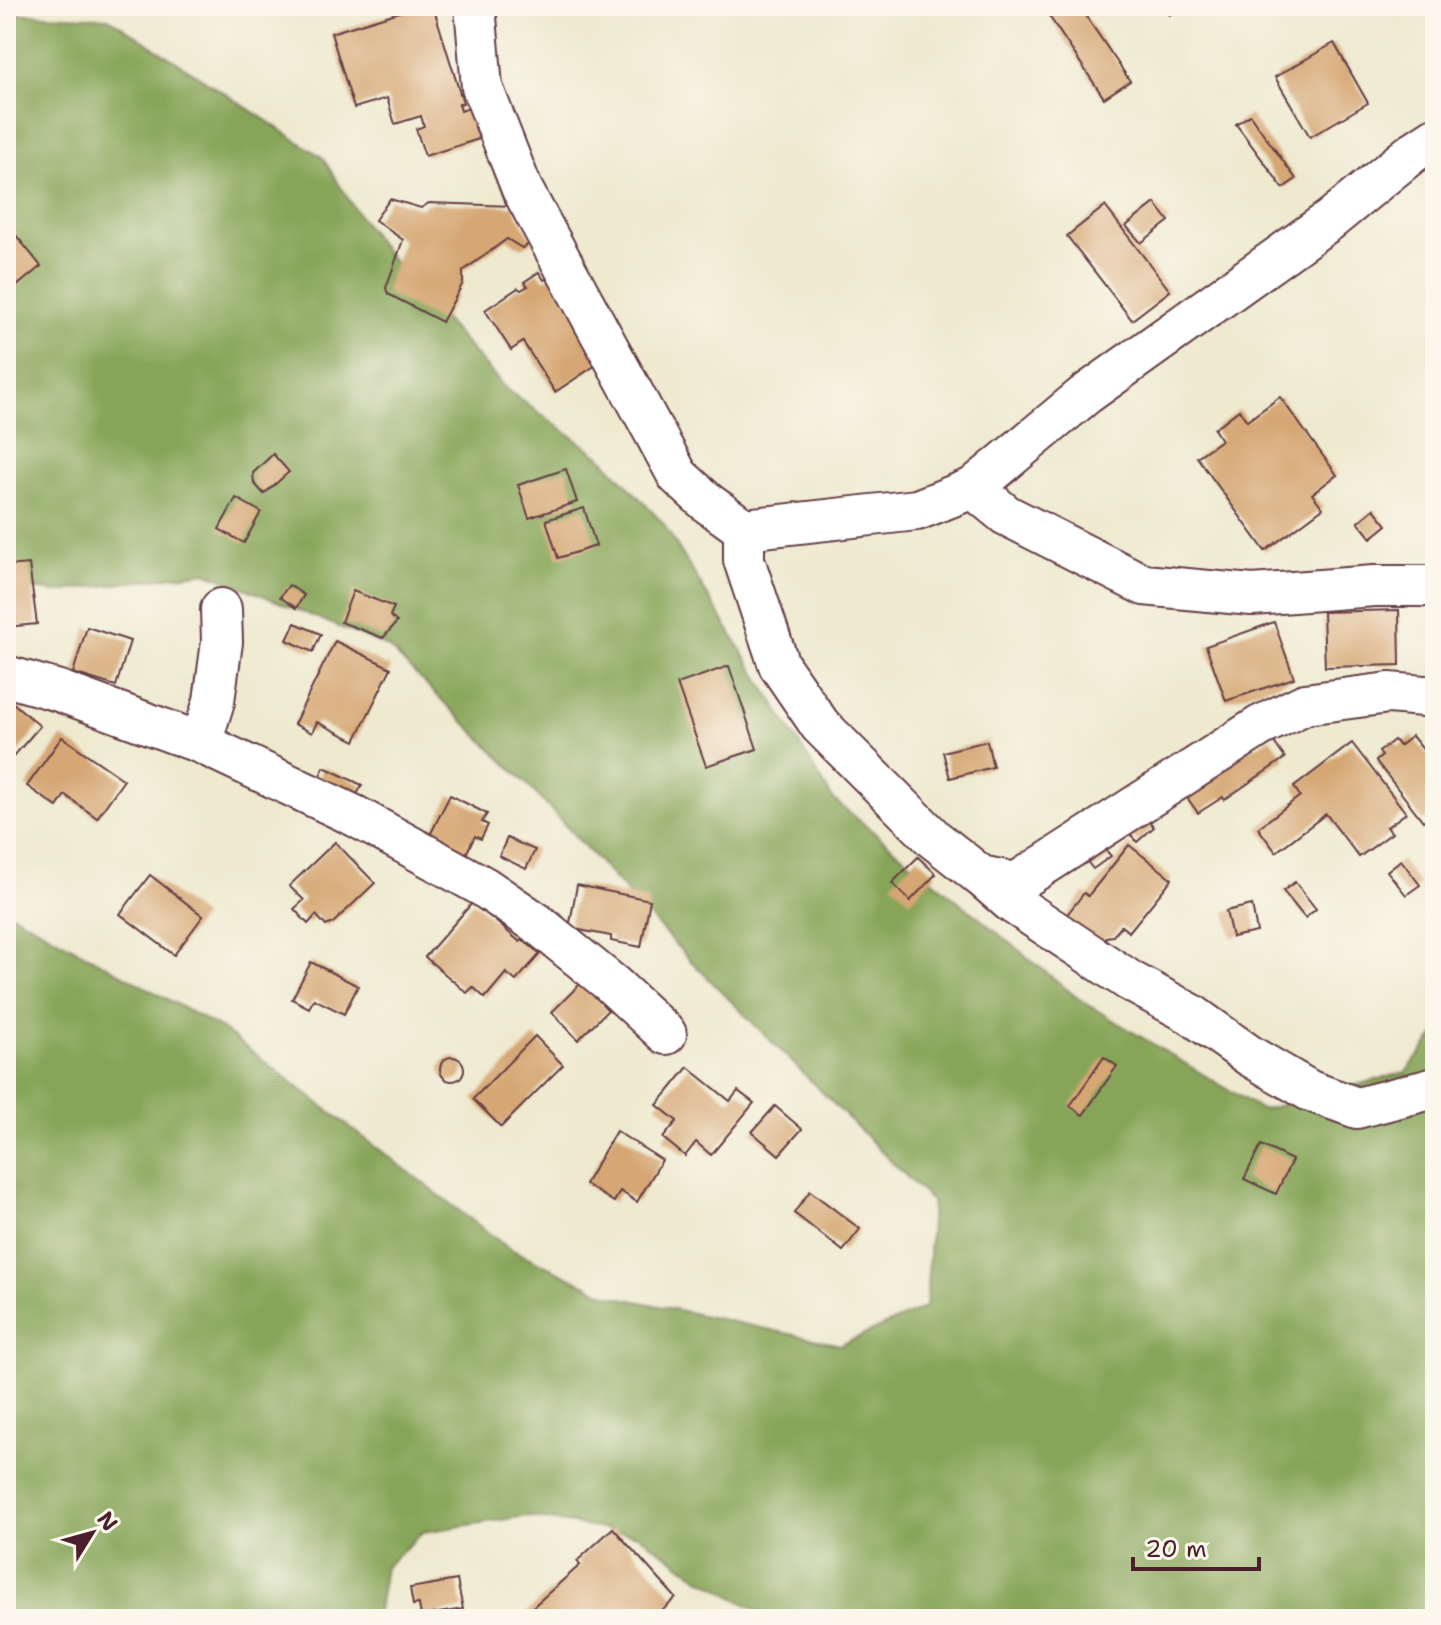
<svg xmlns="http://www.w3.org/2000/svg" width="1441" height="1625" font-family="'Shantell Sans',sans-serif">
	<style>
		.forest { fill: #87a558; stroke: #686242; stroke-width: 2 }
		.building { fill: #d6a775 }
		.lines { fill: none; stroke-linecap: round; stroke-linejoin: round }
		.street-casing { stroke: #633d44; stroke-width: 44 }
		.street { stroke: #fff; stroke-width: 40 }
	</style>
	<rect width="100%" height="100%" fill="#fbf7ec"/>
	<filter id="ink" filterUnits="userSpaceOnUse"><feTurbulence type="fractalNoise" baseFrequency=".0125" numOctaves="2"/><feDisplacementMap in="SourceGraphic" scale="16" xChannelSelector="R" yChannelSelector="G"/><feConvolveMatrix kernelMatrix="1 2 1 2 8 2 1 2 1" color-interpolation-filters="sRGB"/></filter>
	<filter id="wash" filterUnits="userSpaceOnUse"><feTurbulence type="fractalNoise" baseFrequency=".006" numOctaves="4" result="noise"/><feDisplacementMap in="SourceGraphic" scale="32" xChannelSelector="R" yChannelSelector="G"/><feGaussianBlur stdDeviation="1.8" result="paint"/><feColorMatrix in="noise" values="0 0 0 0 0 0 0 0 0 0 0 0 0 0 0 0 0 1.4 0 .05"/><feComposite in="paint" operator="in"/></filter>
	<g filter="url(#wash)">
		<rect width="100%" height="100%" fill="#eee9cf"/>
		<path class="forest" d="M 6,13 L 109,18 L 322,157 L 359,216 L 399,269 L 506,389 L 601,457 L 663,523 L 833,799 L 1080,1000 L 1262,1110 L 1406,1072 L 1435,1035 L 1435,1613 L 1421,1619 L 772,1619 L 698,1577 L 638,1535 L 526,1516 L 423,1532 L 385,1567 L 378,1610 L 381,1619 L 6,1619 L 6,911 L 222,1029 L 508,1248 L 608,1295 L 841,1345 L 926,1307 L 932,1202 L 687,957 L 526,783 L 388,647 L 206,572 L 57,592 L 6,586 Z"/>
		<g id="blocks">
			<g class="building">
				<path d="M 419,6 L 433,6 L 463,103 L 459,104 L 461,111 L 469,108 L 479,139 L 425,156 L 416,129 L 424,126 L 421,116 L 395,124 L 387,98 L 354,108 L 331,33 Z"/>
				<path d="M 1048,6 L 1079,6 L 1130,81 L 1104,98 L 1045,10 Z"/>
				<path d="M 1163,6 L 1182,6 L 1169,15 Z"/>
				<path d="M 1263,6 L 1283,6 L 1270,16 Z"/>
				<path d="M 1334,43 L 1368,103 L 1310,137 L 1275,77 Z"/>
				<path d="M 1250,115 L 1296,179 L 1283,188 L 1236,124 Z"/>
				<path d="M 390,199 L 421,208 L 429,203 L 513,206 L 533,242 L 522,248 L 507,239 L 463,271 L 463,283 L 442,322 L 388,294 L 386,288 L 403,240 L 375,220 Z"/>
				<path d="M 1155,203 L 1169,221 L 1141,243 L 1126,226 Z"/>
				<path d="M 1105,206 L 1170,291 L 1132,320 L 1067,236 Z"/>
				<path d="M 6,223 L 41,266 L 6,295 Z"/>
				<path d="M 539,272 L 544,280 L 551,276 L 605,359 L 555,392 L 523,342 L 511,350 L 485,310 L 518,288 L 521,290 L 528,286 L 524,282 Z"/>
				<path d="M 1280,397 L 1337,475 L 1312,494 L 1323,508 L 1265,551 L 1197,457 L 1221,440 L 1214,429 L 1239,410 L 1247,421 Z"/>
				<path d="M 273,454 L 289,472 L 264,494 L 254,483 L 253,473 Z"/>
				<path d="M 566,469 L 577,502 L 529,518 L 518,485 Z"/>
				<path d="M 236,498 L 261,512 L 244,543 L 219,529 Z"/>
				<path d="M 584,508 L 596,546 L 558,558 L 546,520 Z"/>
				<path d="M 1374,509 L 1387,525 L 1371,538 L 1358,522 Z"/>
				<path d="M 29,564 L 37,624 L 6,627 L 6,566 Z"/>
				<path d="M 289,585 L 304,595 L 296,608 L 280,597 Z"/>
				<path d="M 353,591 L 394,607 L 390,616 L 397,622 L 383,638 L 341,622 Z"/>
				<path d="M 1399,610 L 1400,665 L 1325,667 L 1323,612 Z"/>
				<path d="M 1274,622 L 1294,678 L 1226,701 L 1206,646 Z"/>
				<path d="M 295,623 L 321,634 L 313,652 L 287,640 Z"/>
				<path d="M 87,627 L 130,641 L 116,686 L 73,673 Z"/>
				<path d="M 335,641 L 391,668 L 355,741 L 317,722 L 312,733 L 294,724 Z"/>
				<path d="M 729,666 L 757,749 L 706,766 L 677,684 Z"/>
				<path d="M 6,697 L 40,726 L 6,765 Z"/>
				<path d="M 1412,736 L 1435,764 L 1435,799 L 1434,800 L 1435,812 L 1423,821 L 1376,761 L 1382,756 L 1379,752 L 1394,740 L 1399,746 Z"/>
				<path d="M 62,737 L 124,780 L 97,818 L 65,795 L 57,807 L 27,786 Z"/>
				<path d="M 1271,738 L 1285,758 L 1224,800 L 1223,797 L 1198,813 L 1181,789 Z"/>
				<path d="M 987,741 L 993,767 L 950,778 L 943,752 Z"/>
				<path d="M 1352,743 L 1406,813 L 1387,827 L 1392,833 L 1359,857 L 1326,814 L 1276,852 L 1258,828 L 1300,796 L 1294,787 Z"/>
				<path d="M 324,767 L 362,785 L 353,802 L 316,784 Z"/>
				<path d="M 450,795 L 487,814 L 482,822 L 488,825 L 481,839 L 475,836 L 464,858 L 428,839 Z"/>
				<path d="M 1147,819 L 1154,827 L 1137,842 L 1130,833 Z"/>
				<path d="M 507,838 L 535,850 L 526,869 L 499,856 Z"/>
				<path d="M 335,842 L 375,883 L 333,923 L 326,926 L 316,915 L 308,924 L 294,909 L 304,900 L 289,886 Z"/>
				<path d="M 1099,842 L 1111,856 L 1093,869 L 1082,855 Z"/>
				<path d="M 1129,845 L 1172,879 L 1129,932 L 1121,926 L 1113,936 L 1106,937 L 1095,950 L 1062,921 L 1084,893 L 1088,896 Z"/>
				<path d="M 918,857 L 936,874 L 910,901 L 892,883 Z"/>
				<path d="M 1401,860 L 1420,885 L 1406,895 L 1387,871 Z"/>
				<path d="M 150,875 L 203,916 L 174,955 L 120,914 Z"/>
				<path d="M 1295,882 L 1316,909 L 1305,918 L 1283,891 Z"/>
				<path d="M 577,885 L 650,900 L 641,947 L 611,941 L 611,936 L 569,928 Z"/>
				<path d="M 473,902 L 520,942 L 522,939 L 540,954 L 516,981 L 506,973 L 485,998 L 473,987 L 467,993 L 425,957 Z"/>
				<path d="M 1252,905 L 1257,932 L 1232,937 L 1226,911 Z"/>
				<path d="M 311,962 L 358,986 L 344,1014 L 314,999 L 309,1008 L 292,999 Z"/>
				<path d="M 582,982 L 608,1010 L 578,1040 L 552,1012 Z"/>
				<path d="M 535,1036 L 563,1065 L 501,1127 L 473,1099 Z"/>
				<path d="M 1104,1057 L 1117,1066 L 1083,1115 L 1070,1106 Z"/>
				<circle cx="452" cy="1069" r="12"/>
				<path d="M 688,1067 L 730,1101 L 738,1091 L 754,1103 L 711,1155 L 696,1142 L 685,1156 L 663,1138 L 677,1121 L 657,1105 Z"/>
				<path d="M 775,1106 L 802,1129 L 779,1155 L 752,1132 Z"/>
				<path d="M 616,1131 L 662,1160 L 637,1202 L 620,1191 L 614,1202 L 585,1184 Z"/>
				<path d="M 1261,1145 L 1292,1160 L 1276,1194 L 1244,1179 Z"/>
				<path d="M 810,1191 L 860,1229 L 843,1251 L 794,1213 Z"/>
				<path d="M 613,1528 L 676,1598 L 653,1619 L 530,1619 L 526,1613 L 580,1565 L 577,1561 Z"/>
				<path d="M 457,1580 L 463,1609 L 421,1616 L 419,1604 L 413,1605 L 410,1588 Z"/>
			</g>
		</g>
	</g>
	<g filter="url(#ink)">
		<use href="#blocks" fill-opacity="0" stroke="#633d44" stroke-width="2"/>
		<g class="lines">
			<g class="street-casing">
				<g id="street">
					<path d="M 475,6 L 482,87 L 522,189 L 678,476 L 709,504 L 744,529 L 744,560 L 779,665 L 820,725 L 934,839 L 981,876 L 1016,883 L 1260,726 L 1305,704 L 1389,693 L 1435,697"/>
					<path d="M 973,488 L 1006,515 L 1144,585 L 1252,595 L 1374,586 L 1435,586"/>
					<path d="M 744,529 L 917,510 L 973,488 L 1085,395 L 1330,220 L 1412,153 L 1435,138"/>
					<path d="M 6,676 L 59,691 L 201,743 L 355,816 L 484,887 L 538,924 L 612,984 L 666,1034"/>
					<path d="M 201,743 L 214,701 L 222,642 L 221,609"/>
					<path d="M 981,876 L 1011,902 L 1130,981 L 1191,1014 L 1250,1056 L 1310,1091 L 1357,1108 L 1435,1088"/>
				</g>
			</g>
			<use href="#street" class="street"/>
		</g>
	</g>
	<rect width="1441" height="1625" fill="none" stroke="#fbf7ec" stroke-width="32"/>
	<g transform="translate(92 1533) rotate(53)" stroke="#fbf7ec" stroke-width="6" paint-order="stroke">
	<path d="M0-6L14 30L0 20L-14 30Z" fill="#4a1f2b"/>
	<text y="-12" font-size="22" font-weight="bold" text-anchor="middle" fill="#4a1f2b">N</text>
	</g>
	<path d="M1133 1557v12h126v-12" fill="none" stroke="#4a1f2b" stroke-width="4"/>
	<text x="1145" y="1557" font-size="24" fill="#4a1f2b" stroke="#fbf7ec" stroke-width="6" paint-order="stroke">20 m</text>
</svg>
